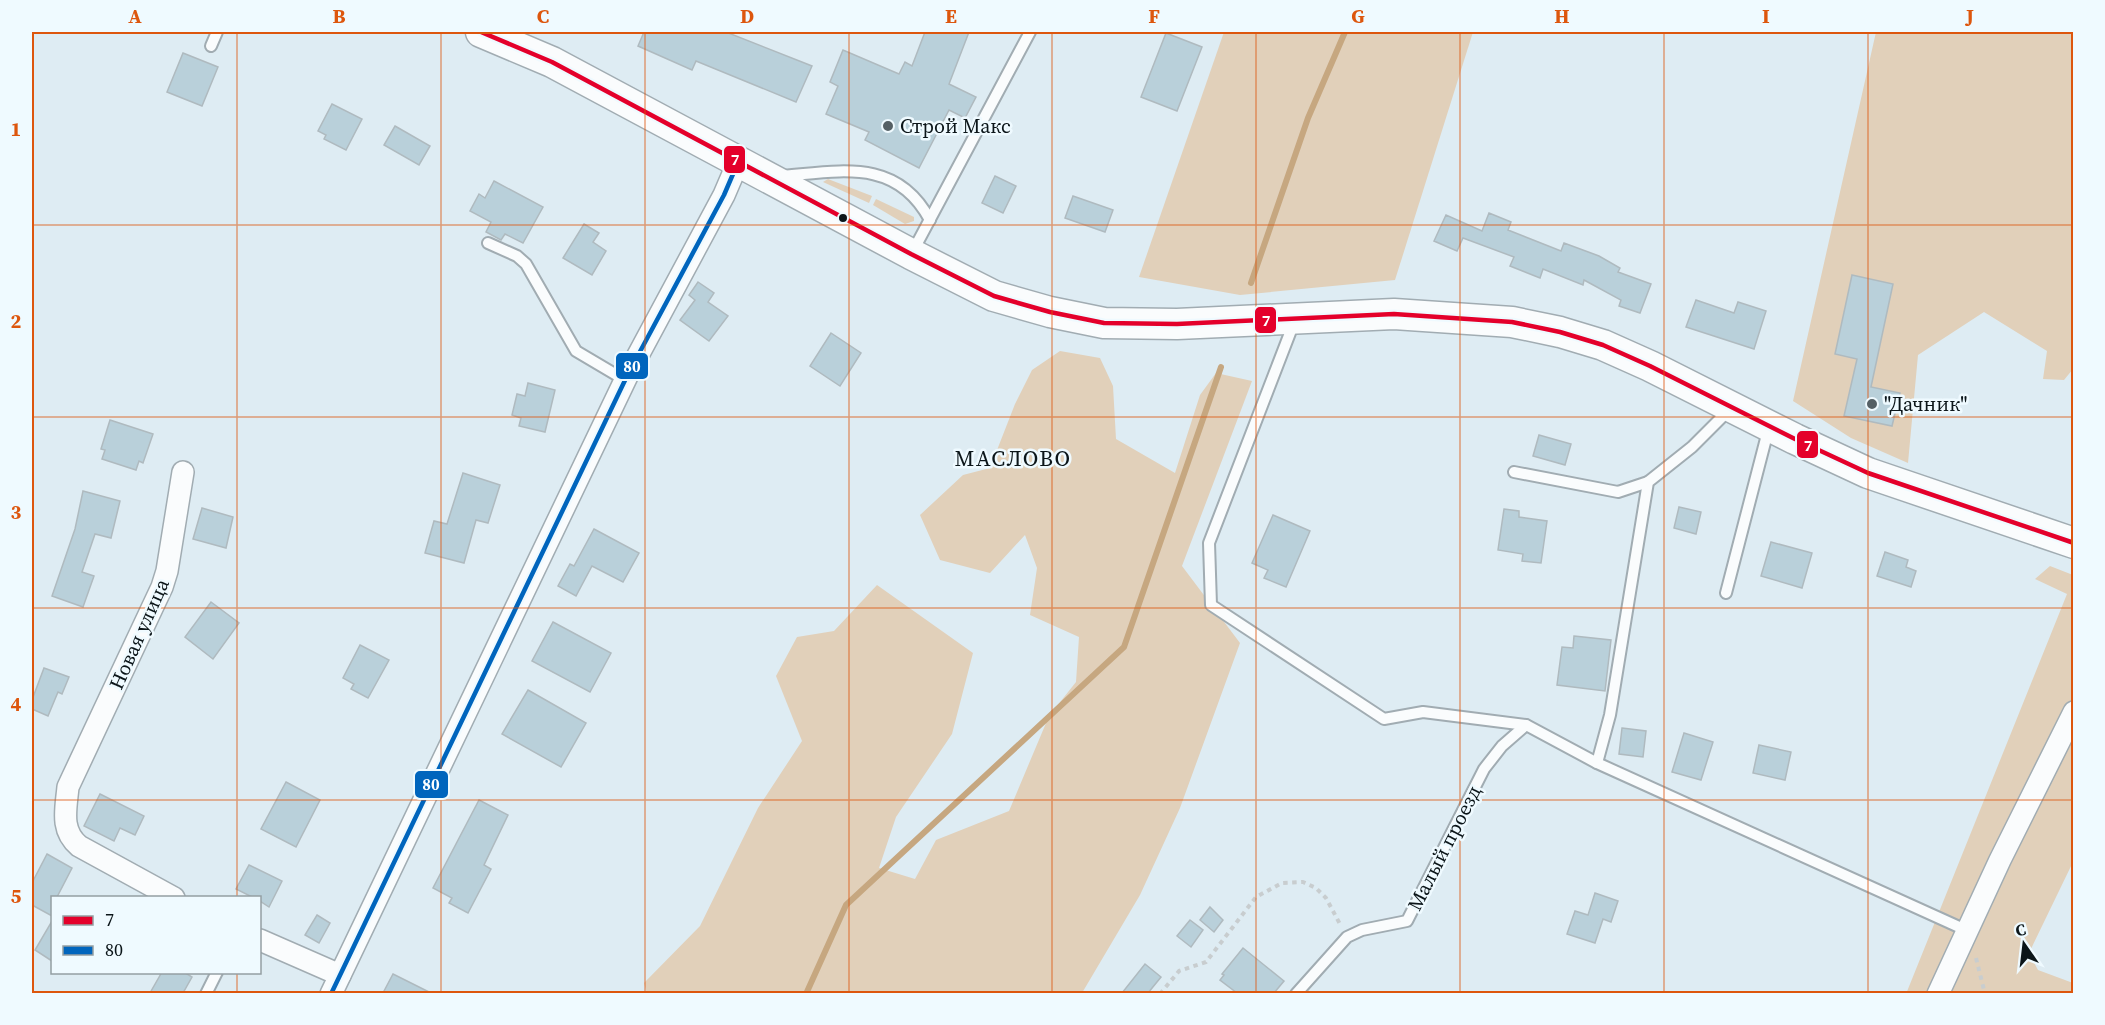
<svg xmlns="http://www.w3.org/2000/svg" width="2105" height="1025" font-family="'Source Serif 4',serif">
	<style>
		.green { fill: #e1d0ba }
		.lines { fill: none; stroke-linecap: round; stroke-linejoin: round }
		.stream { stroke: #c6a780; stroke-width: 6 }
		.building { fill: #b9d0da; stroke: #afbabf; stroke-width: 1.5 }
		.lane-casing { stroke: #a1acb2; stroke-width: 14 }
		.street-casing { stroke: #a1acb2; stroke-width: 24 }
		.secondary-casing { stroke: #a1acb2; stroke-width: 33 }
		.path { stroke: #c8cdcf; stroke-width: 4; stroke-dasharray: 4.5 4.5; stroke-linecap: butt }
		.lane { stroke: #fafcfd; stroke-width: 10 }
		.street { stroke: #fafcfd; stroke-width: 21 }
		.secondary { stroke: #fafcfd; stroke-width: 30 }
		.bus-1-casing { stroke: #effaff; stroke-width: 9 }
		.bus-2-casing { stroke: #effaff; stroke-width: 9 }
		.bus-1 { stroke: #e4002b; stroke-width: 4.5 }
		.bus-2 { stroke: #0065bd; stroke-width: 4.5 }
		.grid { fill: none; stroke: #dd560d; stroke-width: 1.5; stroke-opacity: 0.55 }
		.poi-dot { fill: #556065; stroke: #effaff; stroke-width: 2 }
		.bus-dot { fill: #0b1519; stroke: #effaff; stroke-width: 2 }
		.labels { text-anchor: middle; stroke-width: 5; stroke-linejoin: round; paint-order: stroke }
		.poi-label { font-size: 20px; fill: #0b1519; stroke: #effaff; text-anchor: start }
		.street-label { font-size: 20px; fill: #0b1519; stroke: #effaff }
		.quarter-label { font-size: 22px; letter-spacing: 1.5px; fill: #0b1519; stroke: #effaff }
		.line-badge { stroke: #effaff; stroke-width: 2 }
		.badge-label { font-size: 16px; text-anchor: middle; font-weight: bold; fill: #fff }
		.neatline { fill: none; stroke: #dd560d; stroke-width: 2 }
		.grid-label { font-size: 20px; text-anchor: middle; font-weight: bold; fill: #dd560d }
	</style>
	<rect width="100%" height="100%" fill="#deecf3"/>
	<g class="green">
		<path d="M 1224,32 L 1473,32 L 1395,280 L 1240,295 L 1139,277 Z"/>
		<path d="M 1876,32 L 2073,32 L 2073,369 L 2064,380 L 2043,379 L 2047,351 L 1984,312 L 1918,355 L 1908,463 L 1851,438 L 1793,401 Z"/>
		<path d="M 828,179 L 872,196 L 869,203 L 823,182 Z"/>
		<path d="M 876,199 L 914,217 L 914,221 L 905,224 L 873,205 Z"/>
		<path d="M 1060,351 L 1100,358 L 1113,386 L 1116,439 L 1175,473 L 1200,395 L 1216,373 L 1252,381 L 1182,566 L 1240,643 L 1180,808 L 1140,895 L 1082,993 L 647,994 L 644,983 L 700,926 L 758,808 L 802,741 L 776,676 L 797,637 L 834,631 L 877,585 L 973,653 L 952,734 L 896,817 L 879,868 L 915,879 L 936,840 L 1009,811 L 1049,716 L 1076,682 L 1079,637 L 1030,615 L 1037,568 L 1025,535 L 990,573 L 940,560 L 920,515 L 963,475 L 990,468 L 1015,404 L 1032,370 Z"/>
		<path d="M 2050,566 L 2073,575 L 2073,862 L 2029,953 L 2038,970 L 2073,983 L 2073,993 L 1906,994 L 2067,594 L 2035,579 Z"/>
	</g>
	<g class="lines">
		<g class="stream">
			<path d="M 1251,283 L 1308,118 L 1345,32"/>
			<path d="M 806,994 L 846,905 L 1124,647 L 1221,367"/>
		</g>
	</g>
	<g class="building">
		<path d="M 644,32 L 726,32 L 812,66 L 796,102 L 696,61 L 692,70 L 638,46 Z"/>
		<path d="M 925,32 L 969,32 L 949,84 L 976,97 L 965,118 L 949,110 L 919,168 L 865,140 L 869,132 L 826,114 L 838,86 L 830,82 L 843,50 L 899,74 L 905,62 L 912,66 Z"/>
		<path d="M 1166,33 L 1202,47 L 1177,111 L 1141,97 Z"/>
		<path d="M 183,53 L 218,67 L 202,106 L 167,92 Z"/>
		<path d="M 332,104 L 362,119 L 346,150 L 324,139 L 326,135 L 318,131 Z"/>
		<path d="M 395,126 L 430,146 L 419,165 L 384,145 Z"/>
		<path d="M 995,176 L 1016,186 L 1003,213 L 982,203 Z"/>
		<path d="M 494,181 L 543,207 L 523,243 L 505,234 L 501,240 L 486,232 L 491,222 L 470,211 L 479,194 L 485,198 Z"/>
		<path d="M 1073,196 L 1113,210 L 1105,232 L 1065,218 Z"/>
		<path d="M 1489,213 L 1511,222 L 1508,230 L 1561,251 L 1564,243 L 1599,256 L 1620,268 L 1618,272 L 1651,284 L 1640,313 L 1619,306 L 1621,300 L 1584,280 L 1583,285 L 1543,269 L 1540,278 L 1510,266 L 1514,257 L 1463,238 L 1457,251 L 1434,241 L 1446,215 L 1482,231 Z"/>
		<path d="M 584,224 L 599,233 L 593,242 L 606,251 L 592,275 L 563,258 Z"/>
		<path d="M 1852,275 L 1893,284 L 1871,387 L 1900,393 L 1892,426 L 1844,416 L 1857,359 L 1835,354 Z"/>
		<path d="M 698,282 L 714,293 L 708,302 L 728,316 L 709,341 L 680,320 L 695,300 L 689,295 Z"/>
		<path d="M 1696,300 L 1734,313 L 1738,302 L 1766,311 L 1754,349 L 1686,327 Z"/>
		<path d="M 831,333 L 861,353 L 840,386 L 810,366 Z"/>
		<path d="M 528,383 L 555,390 L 545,432 L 519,426 L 521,418 L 512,415 L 517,394 L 525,396 Z"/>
		<path d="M 110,420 L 153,434 L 143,463 L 139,461 L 136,470 L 102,459 L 105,450 L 101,449 Z"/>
		<path d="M 1539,435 L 1571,444 L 1565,465 L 1533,456 Z"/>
		<path d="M 463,473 L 500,485 L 488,523 L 476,520 L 464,563 L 425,553 L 434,521 L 447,524 Z"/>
		<path d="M 83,491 L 120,501 L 111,538 L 95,534 L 82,572 L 94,576 L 83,607 L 52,596 L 75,529 Z"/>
		<path d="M 1679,507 L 1701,512 L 1696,534 L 1674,528 Z"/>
		<path d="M 202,508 L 233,517 L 226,548 L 193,539 Z"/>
		<path d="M 1504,509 L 1519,511 L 1519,517 L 1547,521 L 1541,563 L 1522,561 L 1523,554 L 1498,550 Z"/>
		<path d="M 1273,515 L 1310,531 L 1286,587 L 1264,578 L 1268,570 L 1252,563 Z"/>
		<path d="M 594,529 L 639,553 L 623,582 L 592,566 L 576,596 L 558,586 L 570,564 L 574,566 Z"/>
		<path d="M 1771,542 L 1812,553 L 1802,588 L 1761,576 Z"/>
		<path d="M 1885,552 L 1908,560 L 1906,567 L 1916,571 L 1911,587 L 1877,576 Z"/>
		<path d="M 211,602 L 239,623 L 213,659 L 185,637 Z"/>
		<path d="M 553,622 L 611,653 L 590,692 L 532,661 Z"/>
		<path d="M 1574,636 L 1611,640 L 1605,691 L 1557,685 L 1562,647 L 1573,648 Z"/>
		<path d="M 360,645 L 389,660 L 368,698 L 351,689 L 354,684 L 343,678 Z"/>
		<path d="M 44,668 L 69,677 L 62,694 L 58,692 L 48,716 L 32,709 L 32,700 Z"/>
		<path d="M 528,690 L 586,723 L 561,767 L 502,734 Z"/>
		<path d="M 1622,728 L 1646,731 L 1643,757 L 1619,754 Z"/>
		<path d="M 1684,733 L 1713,742 L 1701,780 L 1672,772 Z"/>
		<path d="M 1759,745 L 1791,752 L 1785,780 L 1753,773 Z"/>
		<path d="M 286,782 L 320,800 L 296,847 L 261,829 Z"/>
		<path d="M 100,794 L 144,816 L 135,835 L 120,828 L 114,841 L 84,826 Z"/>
		<path d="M 479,800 L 508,815 L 484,865 L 491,869 L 468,913 L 449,903 L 452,898 L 433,888 Z"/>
		<path d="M 47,854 L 72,868 L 57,897 L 52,897 L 52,916 L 32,905 L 32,883 Z"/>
		<path d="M 249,865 L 282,881 L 269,907 L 260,901 L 260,897 L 252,897 L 236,889 Z"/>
		<path d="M 1595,893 L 1618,901 L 1611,922 L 1603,919 L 1595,943 L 1567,934 L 1575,911 L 1588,915 Z"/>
		<path d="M 1210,907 L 1223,920 L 1214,932 L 1200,920 Z"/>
		<path d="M 317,915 L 330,923 L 319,943 L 305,935 Z"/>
		<path d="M 1190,920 L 1203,930 L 1191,947 L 1177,936 Z"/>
		<path d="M 52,921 L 52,961 L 35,950 Z"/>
		<path d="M 1243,948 L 1284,981 L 1274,993 L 1237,993 L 1220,980 L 1224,975 L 1222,974 Z"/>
		<path d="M 1145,964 L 1161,977 L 1148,993 L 1122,993 Z"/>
		<path d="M 162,972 L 184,972 L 192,977 L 183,993 L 150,993 Z"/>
		<path d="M 393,974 L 431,993 L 383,993 Z"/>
	</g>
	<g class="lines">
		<g class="lane-casing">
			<g id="lane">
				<path d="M 211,46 L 217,32"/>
				<path d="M 782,176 C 842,171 897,158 930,220"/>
				<path d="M 488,243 L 517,256 L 526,264 L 576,351 L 625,380"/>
				<path d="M 913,251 L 1030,32"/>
				<path d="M 1295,320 L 1209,543 L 1211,605 L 1384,719 L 1423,712 L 1526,725 L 1597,763 L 1968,931"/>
				<path d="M 1514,472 L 1618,492 L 1648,482"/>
				<path d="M 1726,593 L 1769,427"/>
				<path d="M 1597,763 L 1610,715 L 1648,482 L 1692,447 L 1730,409"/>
				<path d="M 206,994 L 217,972"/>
				<path d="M 1296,994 L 1347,937 L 1362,930 L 1407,921 L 1484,769 L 1502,746 L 1526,725"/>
			</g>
		</g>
		<g class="street-casing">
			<g id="street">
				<path d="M 174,898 L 79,846 C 60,830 66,809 68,787 L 162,587 L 167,571 L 183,472"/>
				<path d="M 260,940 L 340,975"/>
				<path d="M 331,994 L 628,374 L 724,195 L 739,160"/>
				<path d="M 1938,994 L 2000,860 L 2074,712"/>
			</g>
		</g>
		<g class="secondary-casing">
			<path id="secondary" d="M 481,32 L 552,62 L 911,254 L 994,296 L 1050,312 L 1104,323 L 1177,324 L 1394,314 L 1512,322 L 1560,332 L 1603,345 L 1650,366 L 1795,439 L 1868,473 L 2074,543"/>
		</g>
		<g class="path">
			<path d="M 1976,958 L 1985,994"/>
			<path d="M 1160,994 L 1179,971 L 1206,962 L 1256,897 L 1282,883 L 1303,882 L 1316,888 L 1326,898 L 1341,926"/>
		</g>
		<use href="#lane" class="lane"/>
		<use href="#street" class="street"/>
		<use href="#secondary" class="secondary"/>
		<g class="bus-1-casing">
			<path id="bus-1" d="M 481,32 L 552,62 L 911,254 L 994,296 L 1050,312 L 1104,323 L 1177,324 L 1394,314 L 1512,322 L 1560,332 L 1603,345 L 1650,366 L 1795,439 L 1868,473 L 2074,543"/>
		</g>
		<g class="bus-2-casing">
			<path id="bus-2" d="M 331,994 L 628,374 L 724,195 L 739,160"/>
		</g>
		<use href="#bus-1" class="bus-1"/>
		<use href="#bus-2" class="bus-2"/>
	</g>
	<path class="grid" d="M 237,32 L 237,898M 441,32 L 441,994M 645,32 L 645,994M 849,32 L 849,994M 1052,32 L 1052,994M 1256,32 L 1256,994M 1460,32 L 1460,994M 1664,32 L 1664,994M 1868,32 L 1868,994M 32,225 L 2074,225M 32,417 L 2074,417M 32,608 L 2074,608M 32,800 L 2074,800M 237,972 L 237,994"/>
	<g class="poi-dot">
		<circle cx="888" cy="126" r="6"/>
		<circle cx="1872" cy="404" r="6"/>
	</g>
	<circle class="bus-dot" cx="843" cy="218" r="5"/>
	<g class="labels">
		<g class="poi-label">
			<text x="900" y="133">Строй Макс</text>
			<text x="1884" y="411">"Дачник"</text>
		</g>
		<g class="street-label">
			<text transform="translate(139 634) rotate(-66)" y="7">Новая улица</text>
			<text transform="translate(1444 848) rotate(-63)" y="7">Малый проезд</text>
		</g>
		<g class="quarter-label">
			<text x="1013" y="466">МАСЛОВО</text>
		</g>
	</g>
	<g class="line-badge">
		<rect x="723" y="145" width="23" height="29" rx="6" fill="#e4002b"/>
		<rect x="1254" y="306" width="23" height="28" rx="6" fill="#e4002b"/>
		<rect x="615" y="352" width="34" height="28" rx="6" fill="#0065bd"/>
		<rect x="1796" y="430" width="23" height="29" rx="6" fill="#e4002b"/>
		<rect x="414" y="770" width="35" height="29" rx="6" fill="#0065bd"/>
	</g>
	<g class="badge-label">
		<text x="735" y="165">7</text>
		<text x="1266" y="326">7</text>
		<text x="632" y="372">80</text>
		<text x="1808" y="451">7</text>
		<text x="431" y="790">80</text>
	</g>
	<rect width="2105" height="1025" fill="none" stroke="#effaff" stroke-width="66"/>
	<rect x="51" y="896" width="210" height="78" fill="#effaff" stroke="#949ea3" stroke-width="1.5"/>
	<rect x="63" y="916" width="30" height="9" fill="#e4002b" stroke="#949ea3" stroke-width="1.5"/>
	<text x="105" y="926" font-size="18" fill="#0b1519">7</text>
	<rect x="63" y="946" width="30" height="9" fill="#0065bd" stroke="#949ea3" stroke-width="1.5"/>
	<text x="105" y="956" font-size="18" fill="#0b1519">80</text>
	<g transform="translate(2024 944) rotate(346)" stroke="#effaff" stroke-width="4.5" paint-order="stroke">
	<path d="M0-4.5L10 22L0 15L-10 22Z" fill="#0b1519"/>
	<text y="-9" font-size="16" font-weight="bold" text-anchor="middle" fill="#0b1519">С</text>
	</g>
	<rect x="33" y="33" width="2039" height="959" class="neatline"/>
	<g class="grid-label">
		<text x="135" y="23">A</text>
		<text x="339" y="23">B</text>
		<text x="543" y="23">C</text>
		<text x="747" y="23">D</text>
		<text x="951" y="23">E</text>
		<text x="1154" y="23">F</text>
		<text x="1358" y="23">G</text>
		<text x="1562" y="23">H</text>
		<text x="1766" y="23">I</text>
		<text x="1970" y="23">J</text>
		<text x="16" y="136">1</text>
		<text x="16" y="328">2</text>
		<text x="16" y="519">3</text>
		<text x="16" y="711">4</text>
		<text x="16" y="903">5</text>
	</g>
</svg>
